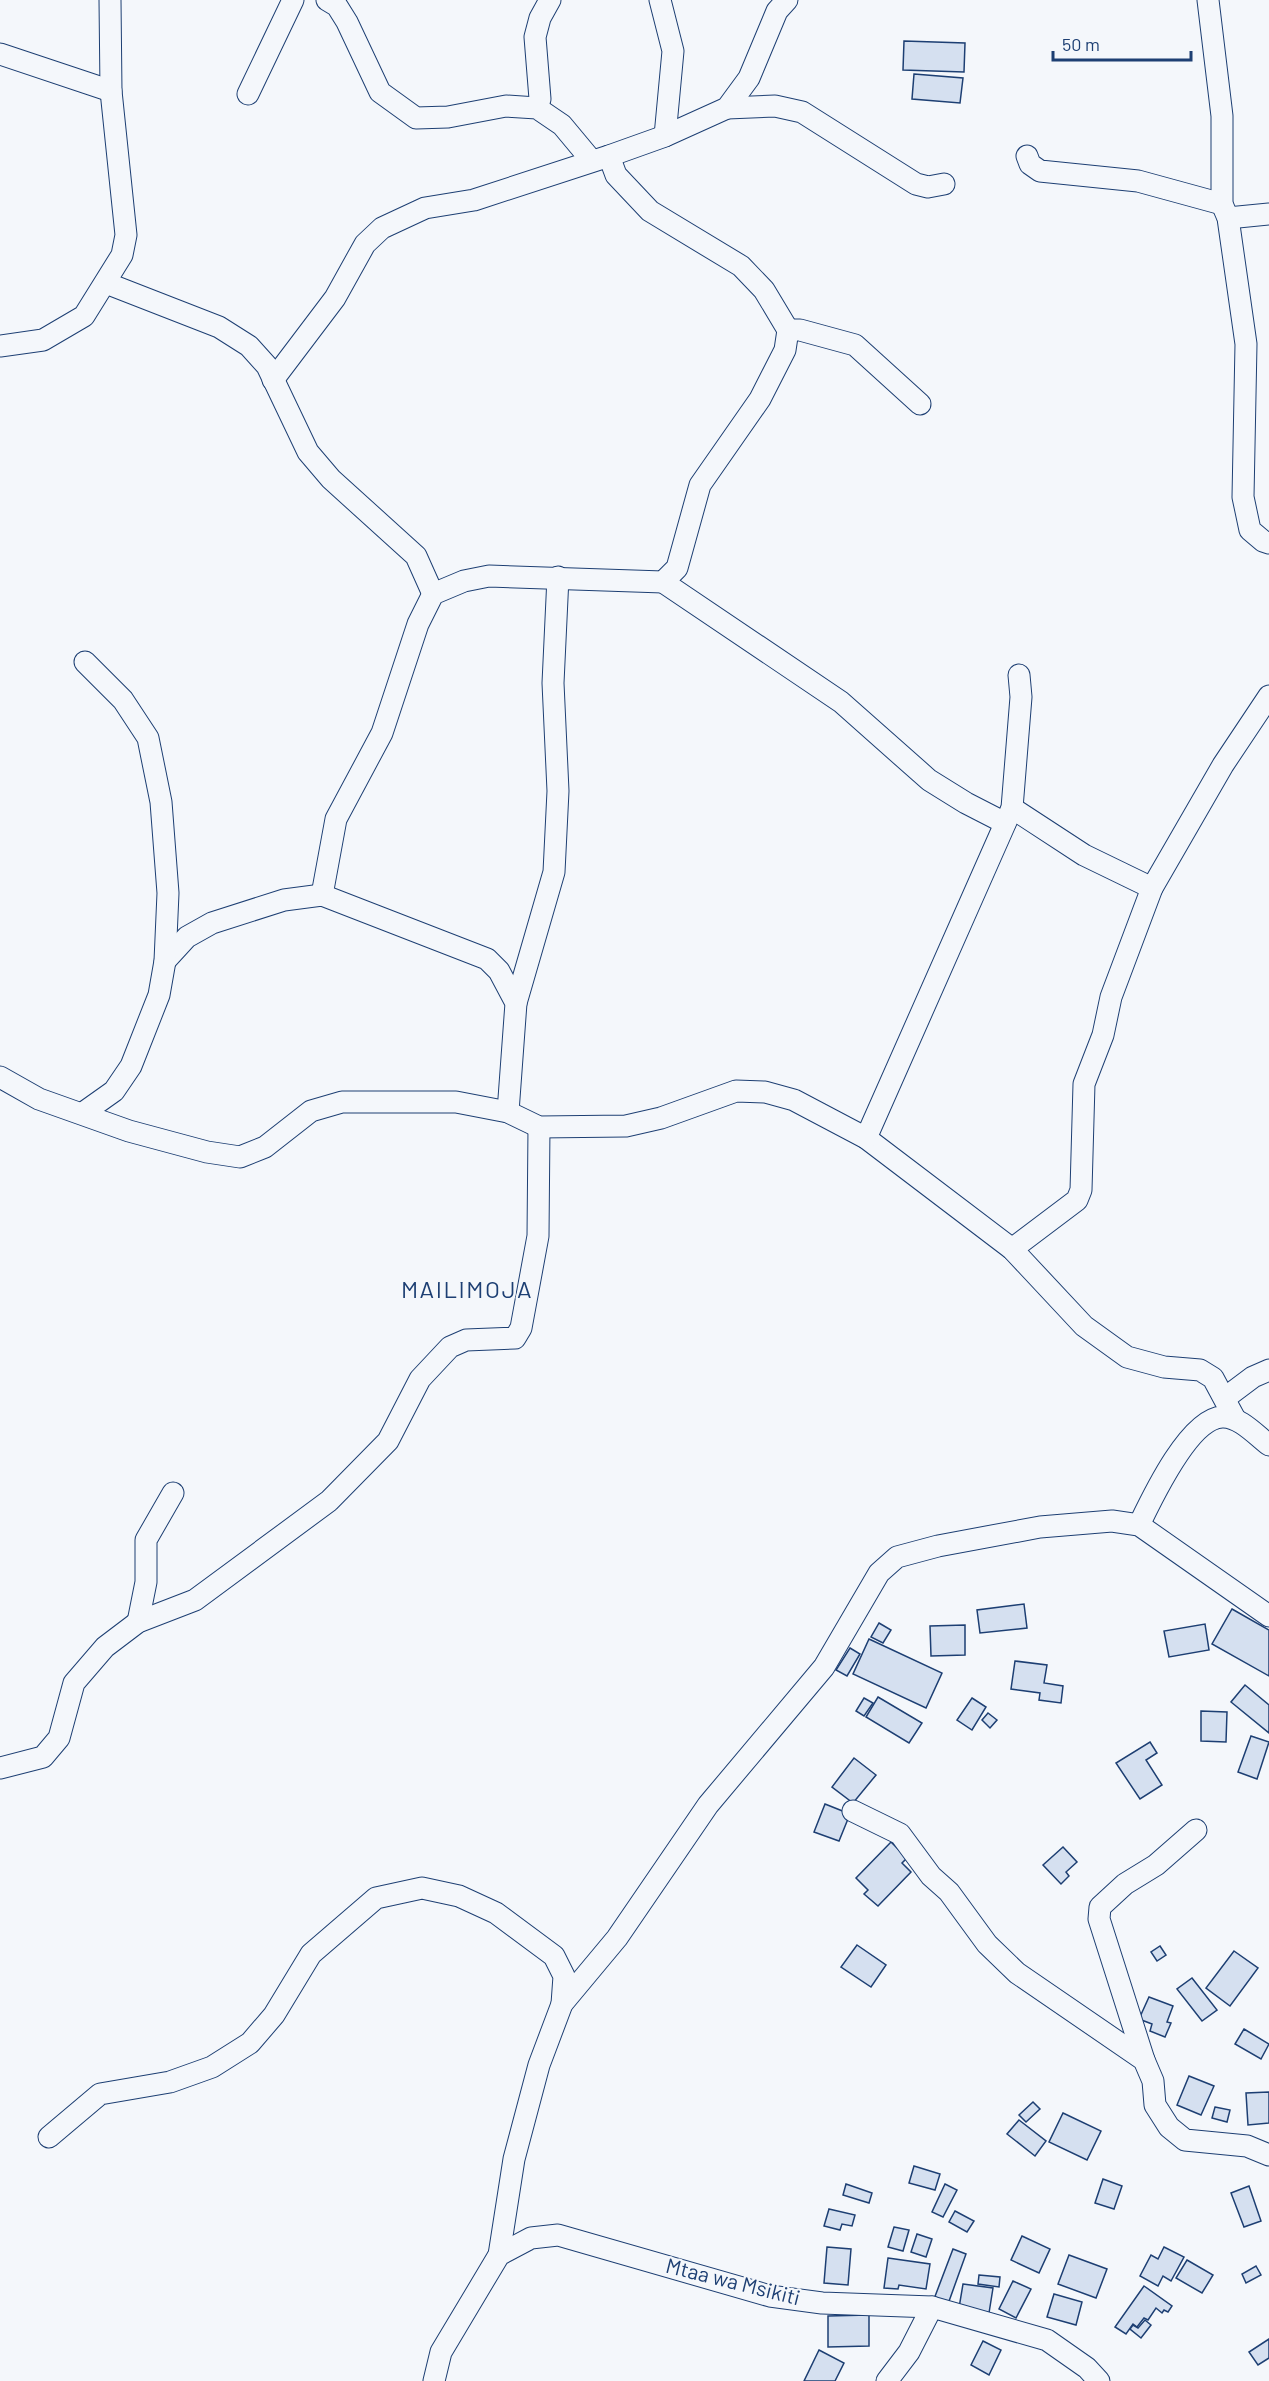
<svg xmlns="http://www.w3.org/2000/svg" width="1269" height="2381" font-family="Barlow,sans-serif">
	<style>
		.building { fill: #d5e0f0; stroke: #1d3f73; stroke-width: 1.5 }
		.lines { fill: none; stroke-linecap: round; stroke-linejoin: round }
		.minor-casing { stroke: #1d3f73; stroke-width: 23 }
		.minor { stroke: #f4f7fb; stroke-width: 21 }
		.labels { text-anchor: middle; stroke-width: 4.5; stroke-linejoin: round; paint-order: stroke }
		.street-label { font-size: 21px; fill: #1d3f73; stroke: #f4f7fb }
		.quarter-label { font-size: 24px; letter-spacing: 1.5px; fill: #1d3f73; stroke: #f4f7fb }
	</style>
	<rect width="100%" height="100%" fill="#f4f7fb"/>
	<g class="building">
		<path d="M 904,41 L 965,43 L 964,72 L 903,70 Z"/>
		<path d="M 914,74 L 963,78 L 960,103 L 912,99 Z"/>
		<path d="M 1024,1604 L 1027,1628 L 980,1633 L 977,1610 Z"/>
		<path d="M 1232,1609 L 1269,1630 L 1269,1676 L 1212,1644 Z"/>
		<path d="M 879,1623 L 891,1630 L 883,1643 L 871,1637 Z"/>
		<path d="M 1205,1624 L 1209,1650 L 1169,1657 L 1164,1631 Z"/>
		<path d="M 965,1625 L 965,1655 L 931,1656 L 930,1626 Z"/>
		<path d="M 869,1639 L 942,1673 L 926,1708 L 853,1674 Z"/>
		<path d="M 850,1648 L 860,1654 L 847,1676 L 836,1670 Z"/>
		<path d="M 1015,1661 L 1047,1665 L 1044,1683 L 1063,1686 L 1061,1703 L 1039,1700 L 1040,1693 L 1011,1689 Z"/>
		<path d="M 1245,1685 L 1269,1705 L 1269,1733 L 1231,1702 Z"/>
		<path d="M 878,1697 L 922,1723 L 909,1743 L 866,1717 Z"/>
		<path d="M 864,1698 L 873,1703 L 864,1716 L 856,1711 Z"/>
		<path d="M 972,1698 L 986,1707 L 972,1730 L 957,1720 Z"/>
		<path d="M 1201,1711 L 1227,1712 L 1226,1742 L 1201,1741 Z"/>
		<path d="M 988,1713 L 997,1720 L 990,1728 L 982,1720 Z"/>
		<path d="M 1251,1736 L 1269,1742 L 1257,1779 L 1238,1772 Z"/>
		<path d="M 1150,1742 L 1157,1753 L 1146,1760 L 1162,1785 L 1140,1799 L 1116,1763 Z"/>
		<path d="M 854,1758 L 876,1775 L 853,1803 L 832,1787 Z"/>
		<path d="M 825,1804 L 850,1814 L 839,1841 L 814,1832 Z"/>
		<path d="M 891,1842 L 907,1858 L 902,1863 L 911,1872 L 878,1906 L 864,1894 L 868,1890 L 856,1878 Z"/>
		<path d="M 1063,1847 L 1077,1862 L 1066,1872 L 1069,1876 L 1061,1884 L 1043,1865 Z"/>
		<path d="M 857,1945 L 886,1965 L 871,1987 L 841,1967 Z"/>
		<path d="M 1160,1946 L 1166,1955 L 1157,1961 L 1151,1952 Z"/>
		<path d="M 1234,1951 L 1258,1968 L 1230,2006 L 1206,1988 Z"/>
		<path d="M 1192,1978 L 1217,2010 L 1202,2021 L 1177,1989 Z"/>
		<path d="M 1149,1997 L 1173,2006 L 1167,2022 L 1171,2023 L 1165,2037 L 1150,2031 L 1152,2024 L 1139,2019 Z"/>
		<path d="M 1244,2029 L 1269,2044 L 1261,2059 L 1235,2044 Z"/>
		<path d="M 1189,2076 L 1214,2086 L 1201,2115 L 1177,2105 Z"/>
		<path d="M 1269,2092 L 1269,2123 L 1248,2125 L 1246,2093 Z"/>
		<path d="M 1033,2102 L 1040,2109 L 1026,2122 L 1019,2115 Z"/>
		<path d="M 1215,2107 L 1230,2110 L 1227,2122 L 1212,2118 Z"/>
		<path d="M 1063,2113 L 1101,2131 L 1087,2160 L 1049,2142 Z"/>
		<path d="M 1019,2120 L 1046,2141 L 1035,2156 L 1007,2134 Z"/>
		<path d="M 914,2166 L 940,2174 L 935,2190 L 909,2183 Z"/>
		<path d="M 1103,2179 L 1122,2186 L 1114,2209 L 1095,2203 Z"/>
		<path d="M 846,2184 L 872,2193 L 869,2203 L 843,2195 Z"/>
		<path d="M 945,2184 L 957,2190 L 943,2217 L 932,2212 Z"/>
		<path d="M 1249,2186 L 1261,2221 L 1244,2227 L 1231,2193 Z"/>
		<path d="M 829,2209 L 855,2215 L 852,2226 L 842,2224 L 840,2230 L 824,2226 Z"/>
		<path d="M 955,2211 L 974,2221 L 967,2232 L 949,2222 Z"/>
		<path d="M 894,2227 L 909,2230 L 903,2251 L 888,2247 Z"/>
		<path d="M 917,2234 L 932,2239 L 926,2257 L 911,2252 Z"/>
		<path d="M 1022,2236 L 1050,2249 L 1039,2273 L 1011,2260 Z"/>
		<path d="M 827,2247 L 851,2249 L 848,2285 L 824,2283 Z"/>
		<path d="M 1164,2247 L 1184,2257 L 1171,2281 L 1163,2276 L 1158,2286 L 1140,2276 L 1151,2255 L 1158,2259 Z"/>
		<path d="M 953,2249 L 966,2254 L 948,2304 L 934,2299 Z"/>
		<path d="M 1069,2255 L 1107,2269 L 1096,2298 L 1058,2284 Z"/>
		<path d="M 888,2258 L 930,2264 L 926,2289 L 899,2285 L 898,2289 L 884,2288 Z"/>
		<path d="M 1187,2260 L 1213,2275 L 1202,2293 L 1176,2278 Z"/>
		<path d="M 1256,2266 L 1261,2275 L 1246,2283 L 1242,2274 Z"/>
		<path d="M 979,2275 L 1000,2277 L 999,2287 L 978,2284 Z"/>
		<path d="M 1013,2281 L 1031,2289 L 1016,2318 L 999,2309 Z"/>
		<path d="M 963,2284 L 993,2288 L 989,2313 L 959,2308 Z"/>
		<path d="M 1144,2286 L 1172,2306 L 1168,2312 L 1164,2310 L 1162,2313 L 1156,2308 L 1148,2320 L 1144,2318 L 1137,2327 L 1133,2324 L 1126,2334 L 1115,2327 Z"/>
		<path d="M 1054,2294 L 1082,2302 L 1076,2325 L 1047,2317 Z"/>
		<path d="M 869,2315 L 869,2346 L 828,2347 L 828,2316 Z"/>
		<path d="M 1145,2320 L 1151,2325 L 1141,2338 L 1130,2329 L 1133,2325 L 1138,2328 Z"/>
		<path d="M 1269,2339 L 1269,2358 L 1258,2365 L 1249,2352 Z"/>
		<path d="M 983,2341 L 1001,2350 L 989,2375 L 971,2365 Z"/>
		<path d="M 819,2350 L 844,2363 L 835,2381 L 804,2381 Z"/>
	</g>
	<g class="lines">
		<g class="minor-casing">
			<g id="minor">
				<path d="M 327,0 L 337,6 L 347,22 L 380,92 L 416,118 L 448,117 L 506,106 L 537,108 L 562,125 L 592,161"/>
				<path d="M 660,0 L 673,51 L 665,136"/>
				<path d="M 1208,0 L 1222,116 L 1222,204 L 1228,218 L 1246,344 L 1243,497 L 1250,530 L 1263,541 L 1269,543"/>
				<path d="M 0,54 L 111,91"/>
				<path d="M 248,94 L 293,0"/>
				<path d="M 537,108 L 540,99 L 535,37 L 540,18 L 550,0"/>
				<path d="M 727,108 L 775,106 L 802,112 L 916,184 L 928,187 L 944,184"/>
				<path d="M 1027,156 L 1030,164 L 1040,171 L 1138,181 L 1222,204"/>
				<path d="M 1228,218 L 1269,214"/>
				<path d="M 106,283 L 219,327 L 249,346 L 267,366 L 308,452 L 331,479 L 416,556 L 433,594"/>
				<path d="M 788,330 L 800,330 L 855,345 L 920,404"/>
				<path d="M 0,346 L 43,340 L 84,316 L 122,255 L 126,235 L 111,91 L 110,0"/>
				<path d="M 273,380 L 335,298 L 365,244 L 382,228 L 425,208 L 474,200 L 609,156 L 665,136 L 727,108 L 749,78 L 777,11 L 787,0"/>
				<path d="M 663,582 L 841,702 L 929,780 L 966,803 L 1005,823"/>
				<path d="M 1012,808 L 1084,855 L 1152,888"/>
				<path d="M 322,895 L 336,819 L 382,733 L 418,624 L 433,594 L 464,581 L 489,576 L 663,582 L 677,568 L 700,485 L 760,399 L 785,350 L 788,330 L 764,290 L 741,266 L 650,211 L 616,175 L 609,156"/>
				<path d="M 165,961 L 187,937 L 212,923 L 284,900 L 322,895 L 487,959 L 499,971 L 516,1003 L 508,1112"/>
				<path d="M 516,1003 L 554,872 L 558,791 L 553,683 L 558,577"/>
				<path d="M 0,1077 L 39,1099 L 129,1131 L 207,1152 L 240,1157 L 265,1147 L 311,1111 L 342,1102 L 456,1102 L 508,1112 L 539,1127 L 626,1126 L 661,1118 L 736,1091 L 765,1092 L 794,1100 L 866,1138 L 1012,1249 L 1084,1326 L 1127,1357 L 1164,1367 L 1200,1370 L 1213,1378 L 1235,1419"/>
				<path d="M 83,1113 L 114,1091 L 131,1066 L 159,995 L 165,961 L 168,893 L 161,802 L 148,738 L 123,700 L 85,662"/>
				<path d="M 866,1138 L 1012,808 L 1021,697 L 1019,675"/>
				<path d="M 1012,1249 L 1077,1200 L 1081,1190 L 1084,1084 L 1103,1035 L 1111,997 L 1152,888 L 1223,765 L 1269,696"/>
				<path d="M 1225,1398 L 1253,1377 L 1269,1370"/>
				<path d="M 1139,1525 C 1152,1498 1189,1419 1222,1417 C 1239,1416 1256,1435 1269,1445"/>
				<path d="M 138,1622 L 146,1582 L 146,1540 L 173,1493"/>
				<path d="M 0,1768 L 43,1757 L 59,1738 L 74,1683 L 105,1647 L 138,1622 L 195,1600 L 329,1501 L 388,1441 L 420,1379 L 450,1347 L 466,1340 L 515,1338 L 521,1328 L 538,1236 L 539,1127"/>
				<path d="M 853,1811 L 900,1834 L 931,1876 L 949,1892 L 987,1944 L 1017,1973 L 1144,2060 L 1153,2081 L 1155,2105 L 1169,2127 L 1185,2140 L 1247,2146 L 1269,2155"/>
				<path d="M 1144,2060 L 1099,1919 L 1100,1907 L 1125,1884 L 1156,1865 L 1196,1830"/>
				<path d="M 49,2137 L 100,2094 L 170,2082 L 212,2067 L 250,2043 L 274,2015 L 311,1954 L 376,1898 L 422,1888 L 459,1896 L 496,1913 L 554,1956 L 564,1976 L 562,2004"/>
				<path d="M 499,2255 L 514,2159 L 539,2065 L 562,2004 L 617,1938 L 708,1805 L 824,1667 L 879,1573 L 897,1557 L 938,1546 L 1040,1527 L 1112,1521 L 1139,1525 L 1269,1616"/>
				<path d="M 434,2381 L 441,2352 L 499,2255 L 531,2238 L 558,2235 L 770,2296 L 822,2303 L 932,2307 L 1047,2340 L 1087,2368 L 1099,2381"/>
				<path d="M 887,2381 L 909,2352 L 932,2307"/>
			</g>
		</g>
		<use href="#minor" class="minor"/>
	</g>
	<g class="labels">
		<g class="street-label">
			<text transform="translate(733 2282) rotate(14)" y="7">Mtaa wa Msikiti</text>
		</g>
		<g class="quarter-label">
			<text x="467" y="1298">MAILIMOJA</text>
		</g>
	</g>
	<path d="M1053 51v9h138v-9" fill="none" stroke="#1d3f73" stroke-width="3"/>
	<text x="1062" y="51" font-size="18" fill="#1d3f73" stroke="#f4f7fb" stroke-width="4.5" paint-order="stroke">50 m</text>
</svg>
